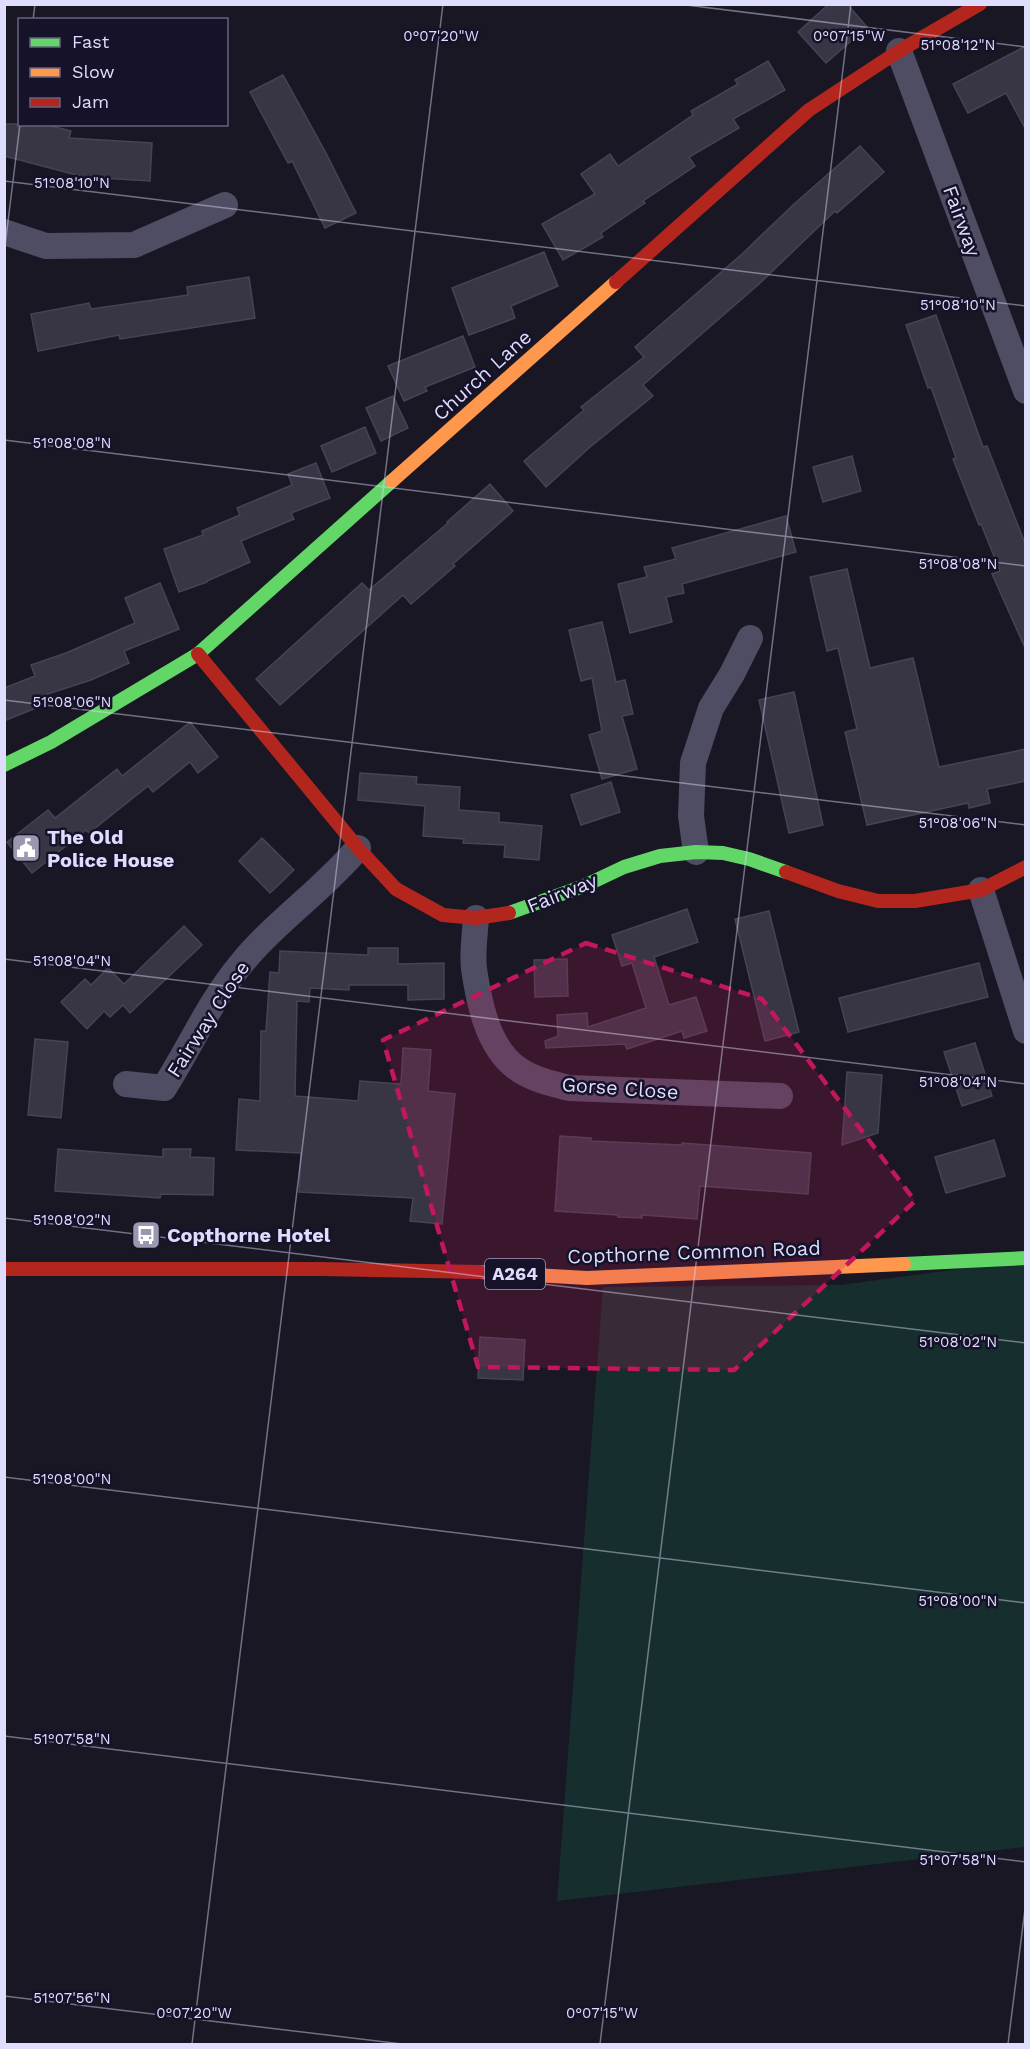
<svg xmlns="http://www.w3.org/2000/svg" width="1030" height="2049" font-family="'Work Sans',sans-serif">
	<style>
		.green { fill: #162f2e }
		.building { fill: #383645; stroke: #454356; stroke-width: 1.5 }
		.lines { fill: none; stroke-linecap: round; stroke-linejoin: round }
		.street { stroke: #4e4d64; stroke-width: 26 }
		.fast { stroke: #63d668; stroke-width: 14 }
		.slow { stroke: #ff974d; stroke-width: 14 }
		.jam { stroke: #b3261e; stroke-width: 14 }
		.marked { fill: #c2185b; fill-opacity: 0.2; stroke: #c2185b; stroke-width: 4.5; stroke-dasharray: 12 8; stroke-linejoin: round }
		.ticks { fill: none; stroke: #dfddfd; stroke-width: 1.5; stroke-opacity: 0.45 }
		.labels { text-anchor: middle; stroke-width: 5; stroke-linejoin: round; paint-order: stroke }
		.shield { fill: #151229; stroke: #a2a0bd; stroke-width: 1.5 }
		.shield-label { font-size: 18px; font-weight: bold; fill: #dfddfd }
		.street-label { font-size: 20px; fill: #dfddfd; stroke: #151229 }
		.poi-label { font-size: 20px; font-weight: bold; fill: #dfddfd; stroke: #151229; text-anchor: start }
		.ticks-label { font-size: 15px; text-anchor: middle; fill: #dfddfd; stroke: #151229; stroke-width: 5; stroke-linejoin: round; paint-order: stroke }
	</style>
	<rect width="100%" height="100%" fill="#191724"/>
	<path class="green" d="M 1025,1260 L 1025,1847 L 557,1901 L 603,1287 L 841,1285 Z"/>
	<g class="building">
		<path d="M 829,4 L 847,4 L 867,27 L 826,63 L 798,32 Z"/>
		<path d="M 1026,46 L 1026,130 L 1006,93 L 968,113 L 953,84 Z"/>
		<path d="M 768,61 L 785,90 L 733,119 L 739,128 L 689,157 L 695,166 L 643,201 L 645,203 L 601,233 L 603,237 L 563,260 L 542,224 L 595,194 L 581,174 L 610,154 L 618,166 L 693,115 L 691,111 L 738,84 L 735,80 Z"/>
		<path d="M 283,75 L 326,153 L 356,213 L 325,228 L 292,161 L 288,163 L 250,92 Z"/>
		<path d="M 4,124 L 44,124 L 71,131 L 69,138 L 152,143 L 150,181 L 84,177 L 4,156 Z"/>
		<path d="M 860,146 L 884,172 L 837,213 L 835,211 L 759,284 L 643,385 L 653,396 L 589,448 L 546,487 L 524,461 L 584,410 L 581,407 L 644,357 L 635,347 L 742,254 L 793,205 Z"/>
		<path d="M 544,252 L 558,286 L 511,306 L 515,318 L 469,335 L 452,288 Z"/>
		<path d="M 249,277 L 255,318 L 120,339 L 119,335 L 38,351 L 31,314 L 89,303 L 91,309 L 188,295 L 187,287 Z"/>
		<path d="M 936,315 L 983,447 L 987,446 L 1026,546 L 1026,650 L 992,574 L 1000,571 L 981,524 L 979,525 L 953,459 L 956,458 L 931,387 L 928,388 L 906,325 Z"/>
		<path d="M 463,336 L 475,367 L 425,387 L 427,391 L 404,401 L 388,366 Z"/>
		<path d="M 393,396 L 408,428 L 381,441 L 366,408 Z"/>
		<path d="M 365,427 L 376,453 L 332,472 L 321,446 Z"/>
		<path d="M 852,456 L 861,491 L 823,502 L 813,467 Z"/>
		<path d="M 316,463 L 330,498 L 291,513 L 294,519 L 241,541 L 250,562 L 207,581 L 207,582 L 179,592 L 164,549 L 203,535 L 202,531 L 240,515 L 237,508 L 292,485 L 288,474 Z"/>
		<path d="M 490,484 L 513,511 L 453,564 L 455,566 L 411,604 L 403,595 L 280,705 L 256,679 L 362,583 L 369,590 L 448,523 L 447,522 Z"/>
		<path d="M 786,516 L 796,552 L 682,584 L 684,593 L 666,597 L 672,622 L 630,633 L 618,584 L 647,577 L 644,567 L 676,559 L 672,548 Z"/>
		<path d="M 847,569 L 870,668 L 913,658 L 939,767 L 1026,749 L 1026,781 L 987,789 L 990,803 L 969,808 L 968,803 L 867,825 L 845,732 L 857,729 L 838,648 L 827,651 L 810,577 Z"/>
		<path d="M 160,583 L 179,629 L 124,651 L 129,663 L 91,680 L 32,699 L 36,708 L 4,721 L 4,688 L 35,676 L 31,665 L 66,653 L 135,623 L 125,598 Z"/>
		<path d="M 602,622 L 616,682 L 625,680 L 633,714 L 622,716 L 637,769 L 602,779 L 589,735 L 602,731 L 592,678 L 581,681 L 569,630 Z"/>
		<path d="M 794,692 L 823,825 L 789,833 L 759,700 Z"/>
		<path d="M 190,722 L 218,757 L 198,773 L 190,762 L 153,792 L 148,786 L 89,833 L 86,830 L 32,873 L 7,842 L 48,810 L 55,818 L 117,769 L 122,776 Z"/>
		<path d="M 360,773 L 417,777 L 416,784 L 460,787 L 459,810 L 499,813 L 499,822 L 542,826 L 539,860 L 504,857 L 505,845 L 463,843 L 464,839 L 423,836 L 425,806 L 358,800 Z"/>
		<path d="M 611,782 L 620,812 L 581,825 L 571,795 Z"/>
		<path d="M 262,838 L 294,870 L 270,893 L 239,861 Z"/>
		<path d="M 687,909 L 698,942 L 654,957 L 669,1005 L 696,997 L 707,1031 L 684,1038 L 682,1031 L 627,1049 L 625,1044 L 546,1048 L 545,1041 L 558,1036 L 557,1015 L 587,1013 L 588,1027 L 646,1008 L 632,963 L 622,966 L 612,935 Z"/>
		<path d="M 769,911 L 799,1032 L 765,1041 L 735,919 Z"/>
		<path d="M 184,926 L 202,945 L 130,1013 L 123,1005 L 110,1017 L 104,1011 L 87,1029 L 61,1002 L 85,979 L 91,985 L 108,968 L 124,984 Z"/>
		<path d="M 368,948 L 398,948 L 398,964 L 444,963 L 444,999 L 408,1000 L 408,985 L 349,985 L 349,990 L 310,988 L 309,1002 L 297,1001 L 295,1096 L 358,1101 L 360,1081 L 401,1084 L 403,1048 L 431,1050 L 428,1091 L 455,1094 L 442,1224 L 410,1221 L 413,1198 L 299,1192 L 301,1153 L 236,1150 L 239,1099 L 260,1101 L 261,1031 L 266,1031 L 270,972 L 279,973 L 280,951 L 368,955 Z"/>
		<path d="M 567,959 L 568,996 L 535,997 L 534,960 Z"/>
		<path d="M 979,963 L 988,997 L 848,1032 L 839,998 Z"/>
		<path d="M 35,1039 L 68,1042 L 61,1118 L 28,1115 Z"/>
		<path d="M 975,1043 L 992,1096 L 962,1106 L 944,1052 Z"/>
		<path d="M 847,1072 L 882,1075 L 878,1133 L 842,1145 Z"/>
		<path d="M 560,1136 L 591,1138 L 591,1141 L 682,1145 L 682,1143 L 811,1153 L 808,1194 L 700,1186 L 697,1219 L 642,1215 L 642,1218 L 618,1217 L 618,1215 L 555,1211 Z"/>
		<path d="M 994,1140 L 1005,1176 L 946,1193 L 935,1157 Z"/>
		<path d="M 58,1149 L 163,1157 L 163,1149 L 191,1149 L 190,1157 L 214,1158 L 213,1195 L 161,1194 L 160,1198 L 55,1191 Z"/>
		<path d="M 480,1337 L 525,1340 L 523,1380 L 478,1378 Z"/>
	</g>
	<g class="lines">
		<g class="street">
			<path d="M 899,51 L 1026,391"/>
			<path d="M 4,232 L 46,246 L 134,245 L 225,205"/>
			<path d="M 696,852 L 691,816 L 693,763 L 711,708 L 732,674 L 750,638"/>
			<path d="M 981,890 L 1026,1031"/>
			<path d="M 476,918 C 475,934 472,953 474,969 C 479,1002 487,1044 514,1066 C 530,1079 550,1083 569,1088 L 780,1096"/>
			<path d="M 126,1084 L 164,1088 C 190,1047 210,1001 241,964 C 276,921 323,890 358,848"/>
		</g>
		<g class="fast">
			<path d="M 4,765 L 51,742 L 198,654 L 392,481"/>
			<path d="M 509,913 L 584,886 L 624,867 L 660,856 L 696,852 L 723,853 L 749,859 L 786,872"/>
			<path d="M 904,1264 L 1026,1258"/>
		</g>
		<g class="slow">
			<path d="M 392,481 L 616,282"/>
			<path d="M 480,1272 L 587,1278 L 904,1264"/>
		</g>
		<g class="jam">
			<path d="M 616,282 L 809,110 L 899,51 L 980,4"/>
			<path d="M 198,654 L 358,848 L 396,889 L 443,915 L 476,918 L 509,913"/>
			<path d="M 786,872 L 838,891 L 878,901 L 915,901 L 981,890 L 1026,867"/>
			<path d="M 4,1269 L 321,1269 L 480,1272"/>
		</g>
	</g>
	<path class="marked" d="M 586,943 L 762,999 L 915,1201 L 734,1370 L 478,1367 L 383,1040 Z"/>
	<path class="ticks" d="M 678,4 L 1026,47M 33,20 L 35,4M 4,181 L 1026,306M 4,254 L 20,124M 4,440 L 1026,566M 4,700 L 1026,825M 4,959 L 1026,1084M 4,1218 L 1026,1343M 4,1477 L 1026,1603M 4,1736 L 1026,1862M 4,1996 L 402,2044M 192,2044 L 443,4M 600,2044 L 851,4M 1008,2044 L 1026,1901"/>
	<defs>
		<g id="civic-square" transform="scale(1.5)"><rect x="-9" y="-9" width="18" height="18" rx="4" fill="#9a98b1" stroke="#151229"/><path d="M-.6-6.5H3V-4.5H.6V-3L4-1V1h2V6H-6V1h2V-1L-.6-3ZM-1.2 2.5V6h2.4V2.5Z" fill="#fff"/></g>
		<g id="bus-square" transform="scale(1.5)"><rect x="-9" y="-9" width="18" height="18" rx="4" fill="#9a98b1" stroke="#151229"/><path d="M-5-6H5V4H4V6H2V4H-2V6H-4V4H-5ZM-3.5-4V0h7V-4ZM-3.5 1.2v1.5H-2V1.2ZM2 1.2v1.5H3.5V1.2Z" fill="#fff"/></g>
	</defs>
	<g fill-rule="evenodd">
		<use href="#civic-square" x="26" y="848"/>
		<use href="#bus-square" x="146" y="1235"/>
	</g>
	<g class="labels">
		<rect class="shield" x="485" y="1259" width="60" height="30" rx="4.5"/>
		<g class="shield-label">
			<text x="515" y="1280">A264</text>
		</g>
		<g class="street-label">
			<text transform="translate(962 221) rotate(70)" y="7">Fairway</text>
			<text transform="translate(482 375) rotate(-42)" y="7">Church Lane</text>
			<text transform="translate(562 893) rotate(-22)" y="7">Fairway</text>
			<text transform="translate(208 1019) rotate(-57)" y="7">Fairway Close</text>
			<text transform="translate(620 1088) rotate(4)" y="7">Gorse Close</text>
			<text transform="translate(694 1252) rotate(-2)" y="7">Copthorne Common Road</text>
		</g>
		<g class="poi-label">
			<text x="47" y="844">The Old<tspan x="47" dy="23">Police House</tspan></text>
			<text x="167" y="1242">Copthorne Hotel</text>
		</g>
	</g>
	<g class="ticks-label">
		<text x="441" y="41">0°07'20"W</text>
		<text x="849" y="41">0°07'15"W</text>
		<text x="958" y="50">51°08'12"N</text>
		<text x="72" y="188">51°08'10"N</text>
		<text x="958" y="310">51°08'10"N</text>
		<text x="72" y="448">51°08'08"N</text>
		<text x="958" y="569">51°08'08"N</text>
		<text x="72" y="707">51°08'06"N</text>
		<text x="958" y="828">51°08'06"N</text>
		<text x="72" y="966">51°08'04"N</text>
		<text x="958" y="1087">51°08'04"N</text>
		<text x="72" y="1225">51°08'02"N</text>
		<text x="958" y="1347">51°08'02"N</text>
		<text x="72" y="1484">51°08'00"N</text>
		<text x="958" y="1606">51°08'00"N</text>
		<text x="72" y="1744">51°07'58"N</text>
		<text x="958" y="1865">51°07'58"N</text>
		<text x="72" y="2003">51°07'56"N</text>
		<text x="194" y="2018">0°07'20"W</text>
		<text x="602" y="2018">0°07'15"W</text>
	</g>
	<rect width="1030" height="2049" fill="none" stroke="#dfddfd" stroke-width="12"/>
	<rect x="18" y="18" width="210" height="108" fill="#151229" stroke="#66637e" stroke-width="1.5"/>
	<rect x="30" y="38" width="30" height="9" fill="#63d668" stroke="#66637e" stroke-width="1.5"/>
	<text x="72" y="48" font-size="18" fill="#dfddfd">Fast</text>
	<rect x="30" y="68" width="30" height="9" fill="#ff974d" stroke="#66637e" stroke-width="1.5"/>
	<text x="72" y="78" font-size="18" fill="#dfddfd">Slow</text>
	<rect x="30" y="98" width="30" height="9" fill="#b3261e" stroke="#66637e" stroke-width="1.5"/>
	<text x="72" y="108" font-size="18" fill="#dfddfd">Jam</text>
</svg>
